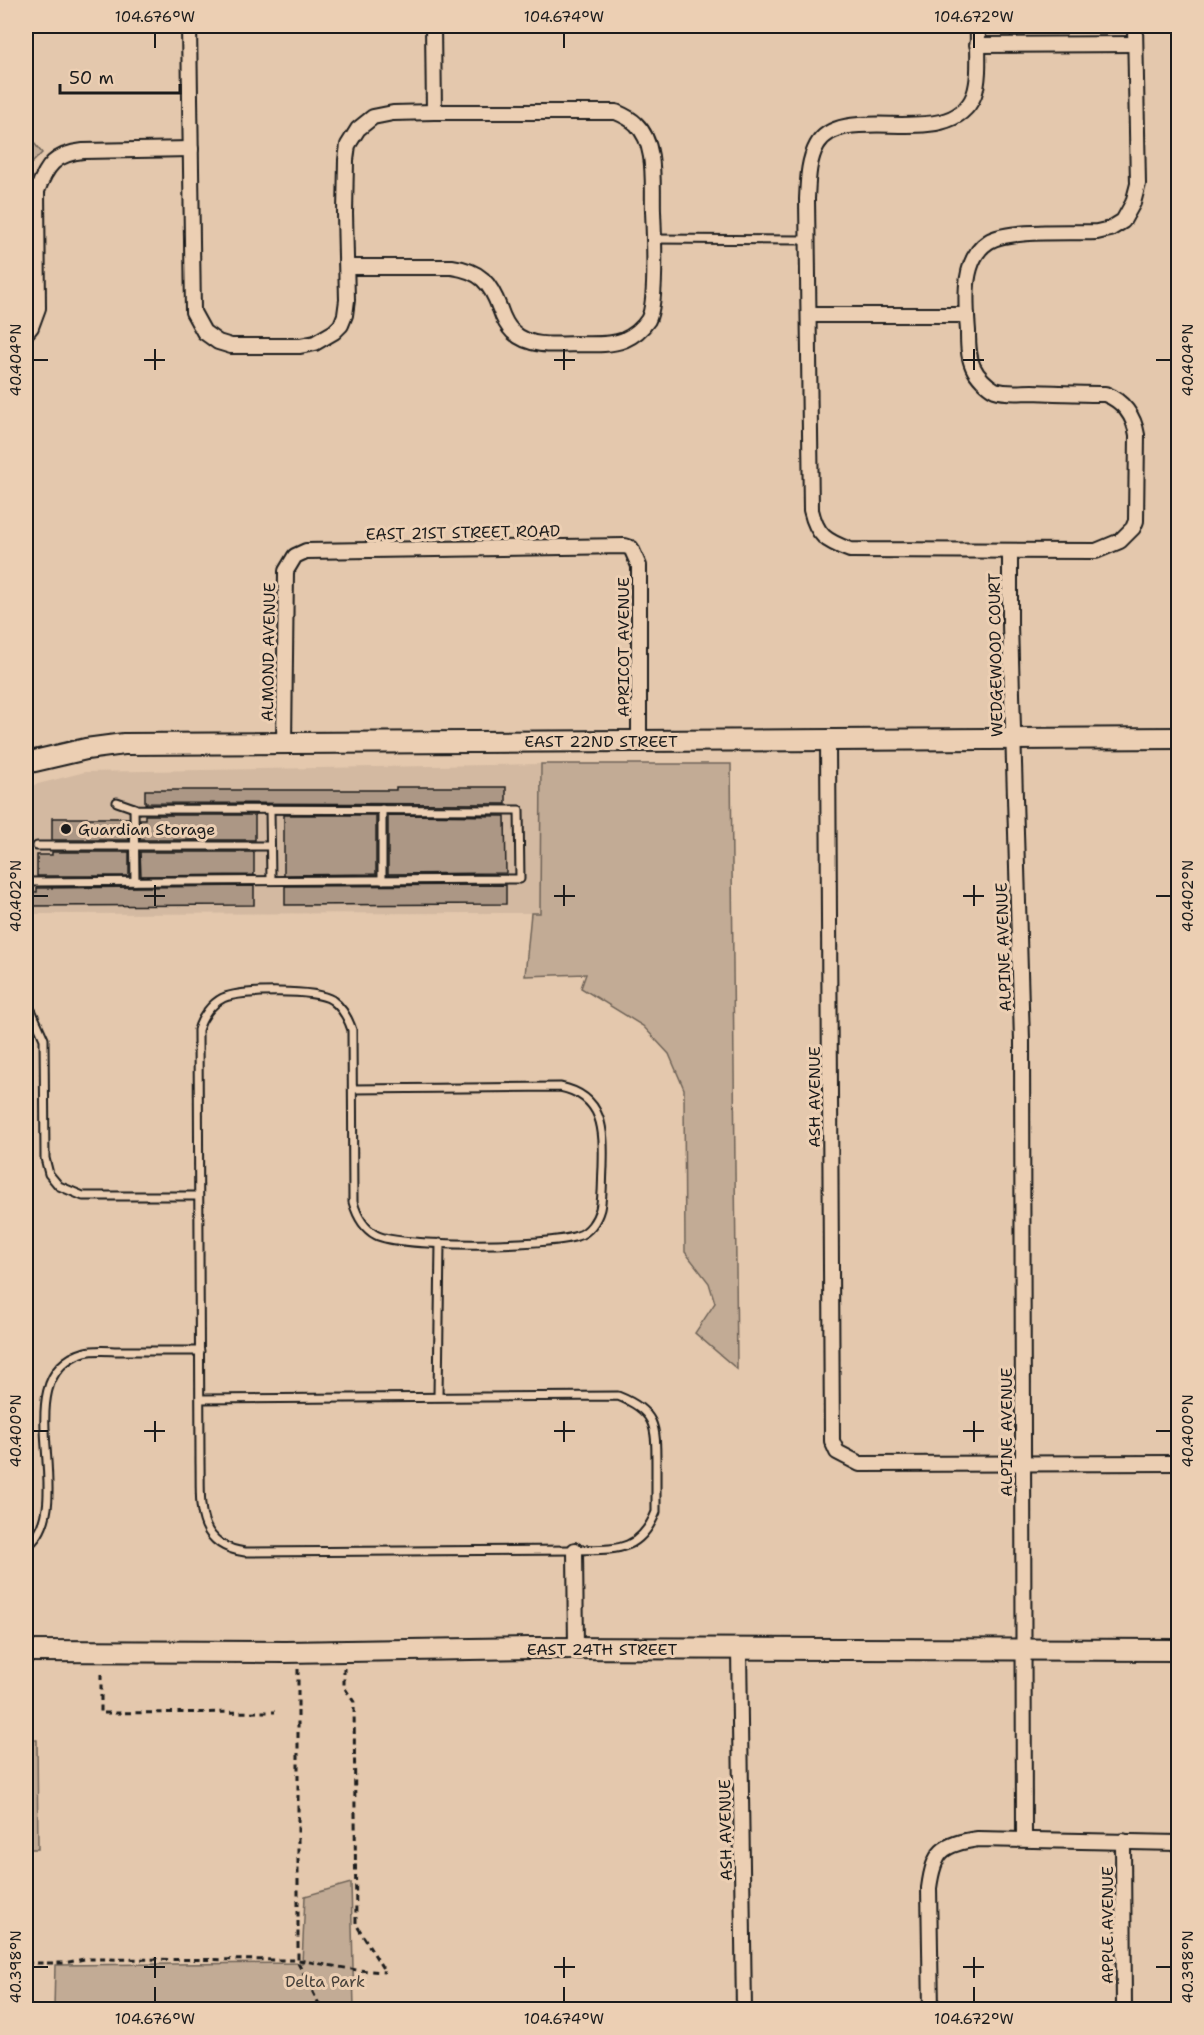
<svg xmlns="http://www.w3.org/2000/svg" width="1204" height="2035" font-family="'Shantell Sans',sans-serif">
	<style>
		.built { fill: #d3b9a1 }
		.green { fill: #c2ab95; stroke: #6f6458; stroke-width: 1.5 }
		.building { fill: #ac9785; stroke: #1c1c1c; stroke-width: 1.5 }
		.lines { fill: none; stroke-linecap: round; stroke-linejoin: round }
		.lane-casing { stroke: #1c1c1c; stroke-width: 11 }
		.street-casing { stroke: #1c1c1c; stroke-width: 18 }
		.secondary-casing { stroke: #1c1c1c; stroke-width: 24 }
		.path { stroke: #1c1c1c; stroke-width: 3; stroke-dasharray: 6 4.5; stroke-linecap: butt }
		.lane { stroke: #eccfb3; stroke-width: 7 }
		.street { stroke: #eccfb3; stroke-width: 14 }
		.secondary { stroke: #eccfb3; stroke-width: 20 }
		.ticks { fill: none; stroke: #1c1c1c; stroke-width: 2 }
		.poi-dot { fill: #1c1c1c; stroke: #eccfb3; stroke-width: 2 }
		.labels { text-anchor: middle; stroke-width: 6; stroke-linejoin: round; paint-order: stroke }
		.street-label { font-size: 16px; fill: #1c1c1c; stroke: #eccfb3 }
		.poi-label { font-size: 16px; fill: #1c1c1c; stroke: #eccfb3; text-anchor: start }
		.park-label { font-size: 16px; fill: #46403a; stroke: #eccfb3 }
		.neatline { fill: none; stroke: #1c1c1c; stroke-width: 2 }
		.ticks-label { font-size: 15px; text-anchor: middle; fill: #1c1c1c }
	</style>
	<rect width="100%" height="100%" fill="#e4c8ad"/>
	<filter id="ink" filterUnits="userSpaceOnUse"><feTurbulence type="fractalNoise" baseFrequency=".0167" numOctaves="2"/><feDisplacementMap in="SourceGraphic" scale="12" xChannelSelector="R" yChannelSelector="G"/><feConvolveMatrix kernelMatrix="1 2 1 2 8 2 1 2 1" color-interpolation-filters="sRGB"/></filter>
	<g filter="url(#ink)">
		<path class="built" d="M 541,764 L 540,913 L 26,914 L 26,787 L 85,772 Z"/>
		<g class="green">
			<path d="M 26,133 L 42,153 L 30,165 L 26,162 Z"/>
			<path d="M 541,764 L 731,764 L 737,1369 L 695,1333 L 715,1303 L 709,1283 L 685,1252 L 684,1089 L 669,1054 L 643,1026 L 581,988 L 586,974 L 525,976 L 531,913 L 540,913 Z"/>
			<path d="M 26,1740 L 37,1740 L 38,1849 L 26,1849 Z"/>
			<path d="M 351,1883 L 354,2009 L 54,2009 L 55,1965 L 302,1963 L 305,1896 Z"/>
		</g>
		<g class="building">
			<path d="M 396,787 L 506,787 L 506,804 L 145,803 L 145,790 L 396,790 Z"/>
			<path d="M 145,815 L 255,815 L 255,840 L 140,840 L 140,819 L 145,819 Z"/>
			<path d="M 284,815 L 376,815 L 376,874 L 284,875 Z"/>
			<path d="M 388,815 L 505,816 L 506,873 L 388,874 Z"/>
			<rect x="52" y="818" width="77" height="22"/>
			<path d="M 52,852 L 129,852 L 129,876 L 37,876 L 37,855 L 52,855 Z"/>
			<path d="M 140,852 L 254,852 L 254,875 L 141,876 Z"/>
			<path d="M 506,885 L 506,904 L 285,905 L 285,886 Z"/>
			<path d="M 254,886 L 254,905 L 26,906 L 26,892 L 37,892 L 37,888 Z"/>
		</g>
		<g class="lines">
			<g class="lane-casing">
				<g id="lane">
					<path d="M 653,239 L 807,240"/>
					<path d="M 134,808 L 135,881"/>
					<path d="M 270,809 L 271,880"/>
					<path d="M 382,809 L 382,880"/>
					<path d="M 37,846 L 270,846"/>
					<path d="M 26,882 L 520,879 L 519,810 L 137,809 L 117,802"/>
					<path d="M 26,1006 L 32,1012 L 44,1039 L 45,1158 L 49,1174 L 59,1186 L 83,1196 L 198,1196"/>
					<path d="M 438,1396 L 440,1243"/>
					<path d="M 200,1399 L 618,1396 C 656,1411 656,1426 656,1464 C 656,1480 656,1496 656,1512 C 639,1554 614,1549 575,1550 L 245,1552 C 194,1545 201,1503 200,1463 L 198,1030 C 202,1017 211,1004 223,998 C 242,990 315,989 332,1000 C 343,1008 348,1018 352,1030 L 353,1202 C 357,1216 363,1228 376,1235 C 400,1248 550,1246 577,1236 C 589,1233 597,1220 600,1209 C 603,1196 602,1181 603,1167 C 604,1130 604,1096 560,1087 L 353,1089"/>
					<path d="M 26,1547 C 83,1507 2,1376 85,1352 C 96,1349 110,1351 122,1351 C 148,1351 174,1351 200,1351"/>
				</g>
			</g>
			<g class="street-casing">
				<g id="street">
					<path d="M 189,26 L 193,312 L 204,332 L 218,342 L 231,346 L 300,346 L 315,343 L 334,332 L 341,325 L 345,315 L 347,300 L 345,213 L 346,160 L 348,145 L 358,129 L 373,117 L 393,113 L 434,112 L 616,112 C 623,115 631,119 636,124 C 657,144 652,183 653,211 C 654,233 657,304 648,320 C 642,329 633,336 624,340 C 609,346 589,344 574,344 C 553,345 529,347 513,332 C 506,325 503,318 500,309 C 490,282 480,271 452,267 L 347,267"/>
					<path d="M 433,26 L 434,112"/>
					<path d="M 978,26 C 977,45 981,76 974,95 C 951,154 842,99 817,145 C 808,161 808,181 807,199 L 811,510 C 817,536 826,541 850,550 L 1096,551 L 1120,541 L 1133,528 L 1136,521 L 1137,435 C 1134,416 1123,401 1105,394 C 1081,394 1056,393 1032,392 C 1021,392 1006,394 995,390 C 987,386 977,376 973,367 C 968,356 968,343 968,331 C 966,303 961,260 988,242 C 1007,229 1072,233 1097,232 L 1110,229 L 1123,221 L 1133,203 L 1138,184 L 1135,26"/>
					<path d="M 977,45 L 1135,44"/>
					<path d="M 809,315 L 967,315"/>
					<path d="M 26,333 L 31,327 L 38,308 L 37,191 C 47,165 55,154 83,151 L 191,149"/>
					<path d="M 1010,552 L 1010,624 L 1022,1041 L 1024,1839"/>
					<path d="M 828,740 L 832,1441 L 837,1452 L 860,1464 L 1178,1463"/>
					<path d="M 284,744 L 286,571 L 295,556 L 306,551 L 625,546 L 631,548 L 639,566 L 639,740"/>
					<path d="M 575,1550 L 576,1649"/>
					<path d="M 739,1650 L 744,2010"/>
					<path d="M 1123,1841 L 1124,2010"/>
					<path d="M 931,2010 L 929,1888 C 934,1851 942,1844 978,1839 L 1178,1843"/>
				</g>
			</g>
			<g class="secondary-casing">
				<g id="secondary">
					<path d="M 26,763 L 86,749 L 124,744 L 1178,738"/>
					<path d="M 26,1651 L 285,1652 L 531,1648 L 1178,1650"/>
				</g>
			</g>
			<g class="path">
				<path d="M 344,1668 L 344,1687 L 354,1702 L 356,1924 L 385,1972"/>
				<path d="M 298,1669 L 298,1963 L 322,2010"/>
				<path d="M 101,1674 L 101,1713 L 275,1712"/>
				<path d="M 26,1963 L 64,1963 L 84,1959 L 298,1960 L 357,1970 L 385,1972"/>
			</g>
			<use href="#lane" class="lane"/>
			<use href="#street" class="street"/>
			<use href="#secondary" class="secondary"/>
		</g>
	</g>
	<path class="ticks" d="M 155,33 L 155,48M 564,33 L 564,48M 974,33 L 974,48M 155,349 L 155,370M 564,349 L 564,370M 974,349 L 974,370M 33,360 L 48,360M 144,360 L 165,360M 554,360 L 575,360M 963,360 L 984,360M 1156,360 L 1171,360M 155,885 L 155,906M 564,885 L 564,906M 974,885 L 974,906M 33,896 L 48,896M 144,896 L 165,896M 554,896 L 575,896M 963,896 L 984,896M 1156,896 L 1171,896M 155,1421 L 155,1442M 564,1421 L 564,1442M 974,1421 L 974,1442M 33,1431 L 48,1431M 144,1431 L 165,1431M 554,1431 L 575,1431M 963,1431 L 984,1431M 1156,1431 L 1171,1431M 155,1957 L 155,1978M 564,1957 L 564,1978M 974,1957 L 974,1978M 33,1967 L 48,1967M 144,1967 L 165,1967M 554,1967 L 575,1967M 963,1967 L 984,1967M 1156,1967 L 1171,1967M 155,1987 L 155,2002M 564,1987 L 564,2002M 974,1987 L 974,2002"/>
	<circle class="poi-dot" cx="66" cy="829" r="6"/>
	<g class="labels">
		<g class="street-label">
			<text transform="translate(463 532) rotate(-1)" y="6">EAST 21ST STREET ROAD</text>
			<text transform="translate(623 647) rotate(-90)" y="6">APRICOT AVENUE</text>
			<text transform="translate(268 652) rotate(-89)" y="6">ALMOND AVENUE</text>
			<text transform="translate(995 655) rotate(-91)" y="6">WEDGEWOOD COURT</text>
			<text x="601" y="747">EAST 22ND STREET</text>
			<text transform="translate(1003 947) rotate(-92)" y="6">ALPINE AVENUE</text>
			<text transform="translate(814 1097) rotate(-90)" y="6">ASH AVENUE</text>
			<text transform="translate(1006 1432) rotate(-90)" y="6">ALPINE AVENUE</text>
			<text x="602" y="1655">EAST 24TH STREET</text>
			<text transform="translate(725 1830) rotate(-91)" y="6">ASH AVENUE</text>
			<text transform="translate(1107 1925) rotate(-90)" y="6">APPLE AVENUE</text>
		</g>
		<g class="poi-label">
			<text x="78" y="835">Guardian Storage</text>
		</g>
		<g class="park-label">
			<text x="325" y="1987">Delta Park</text>
		</g>
	</g>
	<rect width="1204" height="2035" fill="none" stroke="#eccfb3" stroke-width="66"/>
	<path d="M60 84v9h120v-9" fill="none" stroke="#1c1c1c" stroke-width="3"/>
	<text x="69" y="84" font-size="18" fill="#1c1c1c" stroke="#eccfb3" stroke-width="4.5" paint-order="stroke">50 m</text>
	<rect x="33" y="33" width="1138" height="1969" class="neatline"/>
	<g class="ticks-label">
		<text x="155" y="22">104.676°W</text>
		<text x="564" y="22">104.674°W</text>
		<text x="974" y="22">104.672°W</text>
		<text transform="translate(16 360) rotate(-90)" y="5">40.404°N</text>
		<text transform="translate(1188 360) rotate(-90)" y="5">40.404°N</text>
		<text transform="translate(16 896) rotate(-90)" y="5">40.402°N</text>
		<text transform="translate(1188 896) rotate(-90)" y="5">40.402°N</text>
		<text transform="translate(16 1431) rotate(-90)" y="5">40.400°N</text>
		<text transform="translate(1188 1431) rotate(-90)" y="5">40.400°N</text>
		<text transform="translate(16 1967) rotate(-90)" y="5">40.398°N</text>
		<text transform="translate(1188 1967) rotate(-90)" y="5">40.398°N</text>
		<text x="155" y="2024">104.676°W</text>
		<text x="564" y="2024">104.674°W</text>
		<text x="974" y="2024">104.672°W</text>
	</g>
</svg>
